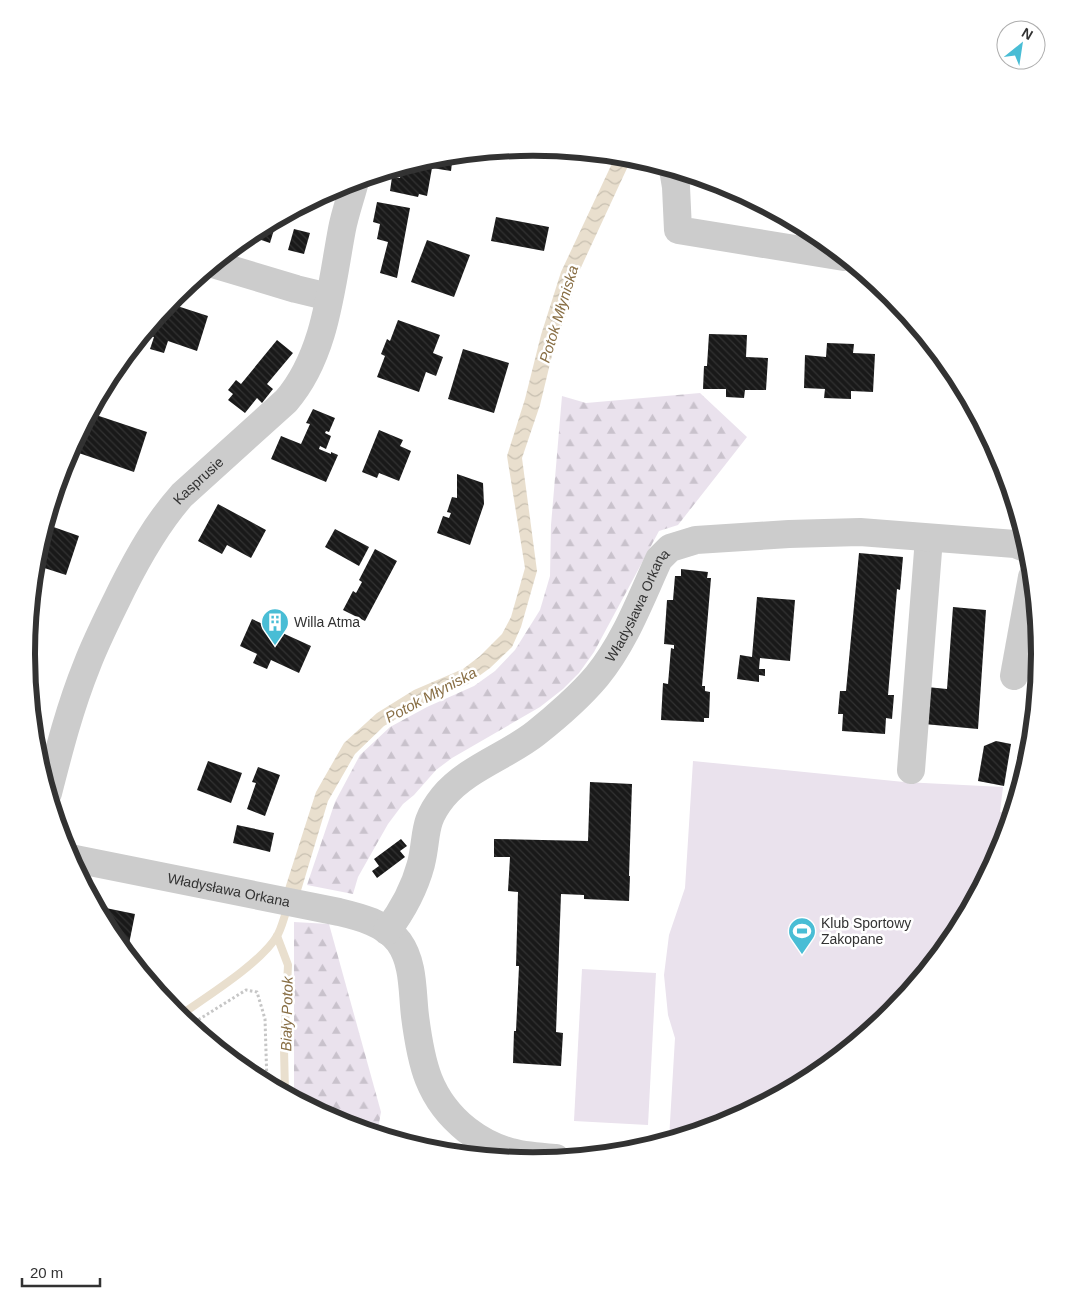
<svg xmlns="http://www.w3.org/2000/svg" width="1066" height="1308" font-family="Arial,sans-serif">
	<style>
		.forest { fill: url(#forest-firs) }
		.garden { fill: #eae2ed }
		.water { fill: url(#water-waves) }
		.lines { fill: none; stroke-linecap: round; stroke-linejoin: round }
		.stream { stroke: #e9dfce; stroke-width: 8 }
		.building { fill: url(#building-back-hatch) }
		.path { stroke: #c6c6c6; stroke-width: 3; stroke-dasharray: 2.5 2.5; stroke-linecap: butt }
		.minor { stroke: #ccc; stroke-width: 28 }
		.labels { text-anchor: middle; stroke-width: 5; stroke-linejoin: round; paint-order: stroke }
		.street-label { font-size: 14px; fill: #323232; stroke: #fff }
		.poi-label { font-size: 14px; fill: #323232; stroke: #fff; text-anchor: start }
		.water-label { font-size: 15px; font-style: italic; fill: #886e44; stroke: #fff }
		.rim { fill: none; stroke: #323232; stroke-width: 6 }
	</style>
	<defs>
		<pattern id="forest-firs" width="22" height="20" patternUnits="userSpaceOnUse" patternTransform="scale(1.25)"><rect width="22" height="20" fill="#eae2ed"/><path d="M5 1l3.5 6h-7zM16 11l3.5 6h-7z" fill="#c9c2cc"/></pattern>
		<pattern id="water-waves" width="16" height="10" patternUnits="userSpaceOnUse" patternTransform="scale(1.25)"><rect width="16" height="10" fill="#e9dfce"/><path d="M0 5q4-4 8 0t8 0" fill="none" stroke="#c8c0b1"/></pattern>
		<pattern id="building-back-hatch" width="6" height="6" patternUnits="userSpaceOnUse" patternTransform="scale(1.25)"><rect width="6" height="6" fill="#191919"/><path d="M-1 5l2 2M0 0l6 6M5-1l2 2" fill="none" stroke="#323232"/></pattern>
	</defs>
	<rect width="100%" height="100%" fill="#fff"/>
	<g class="forest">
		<path d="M 700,393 L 747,437 L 678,525 L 659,531 L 594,652 L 579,673 L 563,689 L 540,707 L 452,758 L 436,770 L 414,795 L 403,804 L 388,824 L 358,877 L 353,894 L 307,885 L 335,802 L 360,755 L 390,727 L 427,707 L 474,686 L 495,671 L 515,650 L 540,610 L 550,576 L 551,525 L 562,396 L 586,403 Z"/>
		<path d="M 294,922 L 329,924 L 381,1112 L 377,1134 L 339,1122 L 294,1098 Z"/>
	</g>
	<g class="garden">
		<path d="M 693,761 L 904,782 L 1003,787 L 1000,812 L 1012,812 L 1001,848 L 954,936 L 891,1013 L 814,1076 L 727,1122 L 669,1139 L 675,1038 L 668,1015 L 664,975 L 669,935 L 685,888 Z"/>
		<path d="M 582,969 L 656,973 L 648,1125 L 574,1121 Z"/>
	</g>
	<path class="water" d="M 616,155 L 630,157 L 629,164 L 577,276 L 568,310 L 555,343 L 540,405 L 522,458 L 537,571 L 521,627 L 512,647 L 490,668 L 468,684 L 422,704 L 384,726 L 355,754 L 328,801 L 297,904 L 281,901 L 316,792 L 344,743 L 377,713 L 414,690 L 463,669 L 480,656 L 502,634 L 511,617 L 525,568 L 507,456 L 525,399 L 541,335 L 561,272 Z"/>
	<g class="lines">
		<g class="stream">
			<path d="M 277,936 L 288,965 L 284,1048 L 285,1093"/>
			<path d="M 179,1016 C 206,997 261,963 277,936 C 282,928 284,916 288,907"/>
		</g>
	</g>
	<g class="building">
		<path d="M 461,154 L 460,162 L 432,158 L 434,157 Z"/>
		<path d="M 428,159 L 452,163 L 451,171 L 432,168 L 427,196 L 419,194 L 418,197 L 390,191 L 392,177 L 400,178 L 402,167 Z"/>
		<path d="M 377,202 L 410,208 L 397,278 L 380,273 L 388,242 L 377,239 L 380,224 L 373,222 Z"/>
		<path d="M 496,217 L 549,227 L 544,251 L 491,241 Z"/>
		<path d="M 272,222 L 276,223 L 270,243 L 250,236 L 248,242 L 242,240 L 252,232 Z"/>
		<path d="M 294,229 L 310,233 L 304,254 L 288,250 Z"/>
		<path d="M 427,240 L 470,255 L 454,297 L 411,282 Z"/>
		<path d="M 168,303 L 208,316 L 197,351 L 168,341 L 164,353 L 150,349 L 154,337 L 143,334 Z"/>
		<path d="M 398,320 L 440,335 L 433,353 L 443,357 L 436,376 L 426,372 L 419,392 L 377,377 L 385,356 L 381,354 L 387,339 L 390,341 Z"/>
		<path d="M 709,334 L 747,335 L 746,357 L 768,358 L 766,390 L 745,390 L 744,398 L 726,397 L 726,389 L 703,389 L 704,366 L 707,366 Z"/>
		<path d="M 277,340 L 293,353 L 267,384 L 273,389 L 262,403 L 257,398 L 245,413 L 228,400 L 233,394 L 228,390 L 236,380 L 241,384 Z"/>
		<path d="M 827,343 L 854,344 L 853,353 L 875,354 L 873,392 L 851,391 L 851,399 L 824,398 L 825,389 L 804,388 L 805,355 L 826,357 Z"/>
		<path d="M 463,349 L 509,363 L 494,413 L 448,399 Z"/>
		<path d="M 313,409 L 335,418 L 329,432 L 326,431 L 325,433 L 331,436 L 326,449 L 320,446 L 319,449 L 331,454 L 331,452 L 338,455 L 326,482 L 271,459 L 281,436 L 301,444 L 310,424 L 306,423 Z"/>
		<path d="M 90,413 L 147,432 L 134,472 L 70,450 Z"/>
		<path d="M 379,430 L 403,440 L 400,446 L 411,451 L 399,481 L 379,473 L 377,478 L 362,472 Z"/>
		<path d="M 457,474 L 483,483 L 484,504 L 470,545 L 437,533 L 443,516 L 449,518 L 451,513 L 447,512 L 452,497 L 457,498 Z"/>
		<path d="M 218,504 L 266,530 L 251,558 L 227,545 L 222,554 L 198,541 Z"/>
		<path d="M 45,524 L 79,536 L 66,575 L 35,565 L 36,555 Z"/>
		<path d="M 335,529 L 369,547 L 359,566 L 325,547 Z"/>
		<path d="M 375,549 L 397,561 L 365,621 L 343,610 L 353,591 L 356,593 L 362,582 L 359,580 Z"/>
		<path d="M 859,553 L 903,557 L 900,590 L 897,589 L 889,683 L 888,695 L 894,695 L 892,719 L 886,718 L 885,734 L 842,731 L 843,714 L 838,714 L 840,691 L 846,691 Z"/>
		<path d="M 681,569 L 708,572 L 707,578 L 711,578 L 702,686 L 705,686 L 705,691 L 710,692 L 709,718 L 704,718 L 704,722 L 661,720 L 663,683 L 668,684 L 671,648 L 674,649 L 674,645 L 664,644 L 667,600 L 673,600 L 675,576 L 681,576 Z"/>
		<path d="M 757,597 L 795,600 L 790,661 L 760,658 L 759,669 L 765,669 L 765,676 L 759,675 L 759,682 L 737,679 L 740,655 L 752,657 Z"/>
		<path d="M 953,607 L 986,610 L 978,729 L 924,724 L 927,687 L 947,689 Z"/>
		<path d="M 252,619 L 311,646 L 299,673 L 271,660 L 267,669 L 253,663 L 257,654 L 240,646 Z"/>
		<path d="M 28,637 L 35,639 L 27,663 L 26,654 Z"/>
		<path d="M 33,722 L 38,723 L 34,735 Z"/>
		<path d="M 996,741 L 1011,744 L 1004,786 L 978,781 L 984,746 Z"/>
		<path d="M 1026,745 L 1031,745 L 1026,766 Z"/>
		<path d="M 208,761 L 242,773 L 231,803 L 197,790 Z"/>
		<path d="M 258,767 L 280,775 L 265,816 L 247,809 L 256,783 L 252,782 Z"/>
		<path d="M 590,782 L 632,784 L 629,876 L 630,876 L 629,901 L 584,899 L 584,895 L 561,894 L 556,1032 L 563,1033 L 561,1066 L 513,1063 L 514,1031 L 516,1031 L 519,966 L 516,966 L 518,892 L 508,891 L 510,857 L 494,857 L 494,839 L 588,841 Z"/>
		<path d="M 237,825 L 274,833 L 270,852 L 233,843 Z"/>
		<path d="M 401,839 L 407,846 L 400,851 L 405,857 L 377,878 L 372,871 L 379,866 L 374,859 Z"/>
		<path d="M 96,906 L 135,914 L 127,954 L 111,935 Z"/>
	</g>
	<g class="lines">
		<path class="path" d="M 190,1025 L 246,990 L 257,992 L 265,1019 L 267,1084"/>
		<g class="minor">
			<path d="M 673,169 L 676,187 L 678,230 L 844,257"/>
			<path d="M 213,264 L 296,289 L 329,297"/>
			<path d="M 1014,676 L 1032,577"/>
			<path d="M 911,770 L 929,538"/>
			<path id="s1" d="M 48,793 C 59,750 70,707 87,665 C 97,639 110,614 122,589 C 139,555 157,523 182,495 L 286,401 C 326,355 331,287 342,229 C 345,213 351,197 355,181"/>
			<path id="s2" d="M 70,858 L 339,912 C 360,917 385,923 399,942 C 414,963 412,991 415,1016 C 421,1063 428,1099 467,1130 C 480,1140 495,1148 511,1152 C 525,1156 541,1157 556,1158"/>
			<path id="s3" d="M 387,931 C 403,910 414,890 421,864 C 428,835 422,823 443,797 C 467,768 507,756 536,733 C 555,718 582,694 597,676 C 625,642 641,598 659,559 L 670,548 L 696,540 L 789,534 L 860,532 L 1015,544 L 1028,549"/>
		</g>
	</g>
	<defs>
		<g id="building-pin" transform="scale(1.4375)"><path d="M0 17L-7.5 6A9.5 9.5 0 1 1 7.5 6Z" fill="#49bdd5" stroke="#fff"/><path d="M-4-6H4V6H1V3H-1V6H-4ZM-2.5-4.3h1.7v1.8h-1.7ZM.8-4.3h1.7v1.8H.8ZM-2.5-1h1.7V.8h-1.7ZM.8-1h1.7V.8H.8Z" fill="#fff"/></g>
		<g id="stadium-pin" transform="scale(1.4375)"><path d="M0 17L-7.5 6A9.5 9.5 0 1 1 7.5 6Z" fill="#49bdd5" stroke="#fff"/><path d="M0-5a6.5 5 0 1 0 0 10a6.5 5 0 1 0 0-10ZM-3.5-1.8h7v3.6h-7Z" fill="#fff"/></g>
	</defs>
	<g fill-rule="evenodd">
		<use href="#building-pin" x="275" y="622"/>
		<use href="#stadium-pin" x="802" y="931"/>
	</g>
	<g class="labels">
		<g class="street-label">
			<text dy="5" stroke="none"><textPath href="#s1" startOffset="351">Kasprusie</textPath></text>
			<text dy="5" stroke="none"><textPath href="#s3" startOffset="426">Władysława Orkana</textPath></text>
			<text dy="5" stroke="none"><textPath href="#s2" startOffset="162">Władysława Orkana</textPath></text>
		</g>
		<g class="poi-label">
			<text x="294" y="627">Willa Atma</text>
			<text x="821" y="928">Klub Sportowy<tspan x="821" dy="16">Zakopane</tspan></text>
		</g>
		<g class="water-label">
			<text transform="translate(559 314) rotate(-73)" y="5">Potok Młyniska</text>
			<text transform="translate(431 695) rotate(-28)" y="5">Potok Młyniska</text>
			<text transform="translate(287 1014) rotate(-89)" y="5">Biały Potok</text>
		</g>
	</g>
	<path d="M0 0H1066V1308H0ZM35 654a498 498 0 1 1 996 0a498 498 0 1 1-996 0Z" fill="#fff" fill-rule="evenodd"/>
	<path class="rim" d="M35 654a498 498 0 1 1 996 0a498 498 0 1 1-996 0Z"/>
	<g transform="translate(1021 45) rotate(30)"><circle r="24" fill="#ffffff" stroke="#adadad"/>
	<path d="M0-4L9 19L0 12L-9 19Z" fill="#49bdd5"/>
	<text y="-8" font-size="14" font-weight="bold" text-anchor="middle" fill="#323232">N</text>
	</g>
	<path d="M22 1278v8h78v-8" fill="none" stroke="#323232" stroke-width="2.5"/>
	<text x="30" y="1278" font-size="15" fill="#323232" stroke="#ffffff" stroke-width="4" paint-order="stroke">20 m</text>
</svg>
